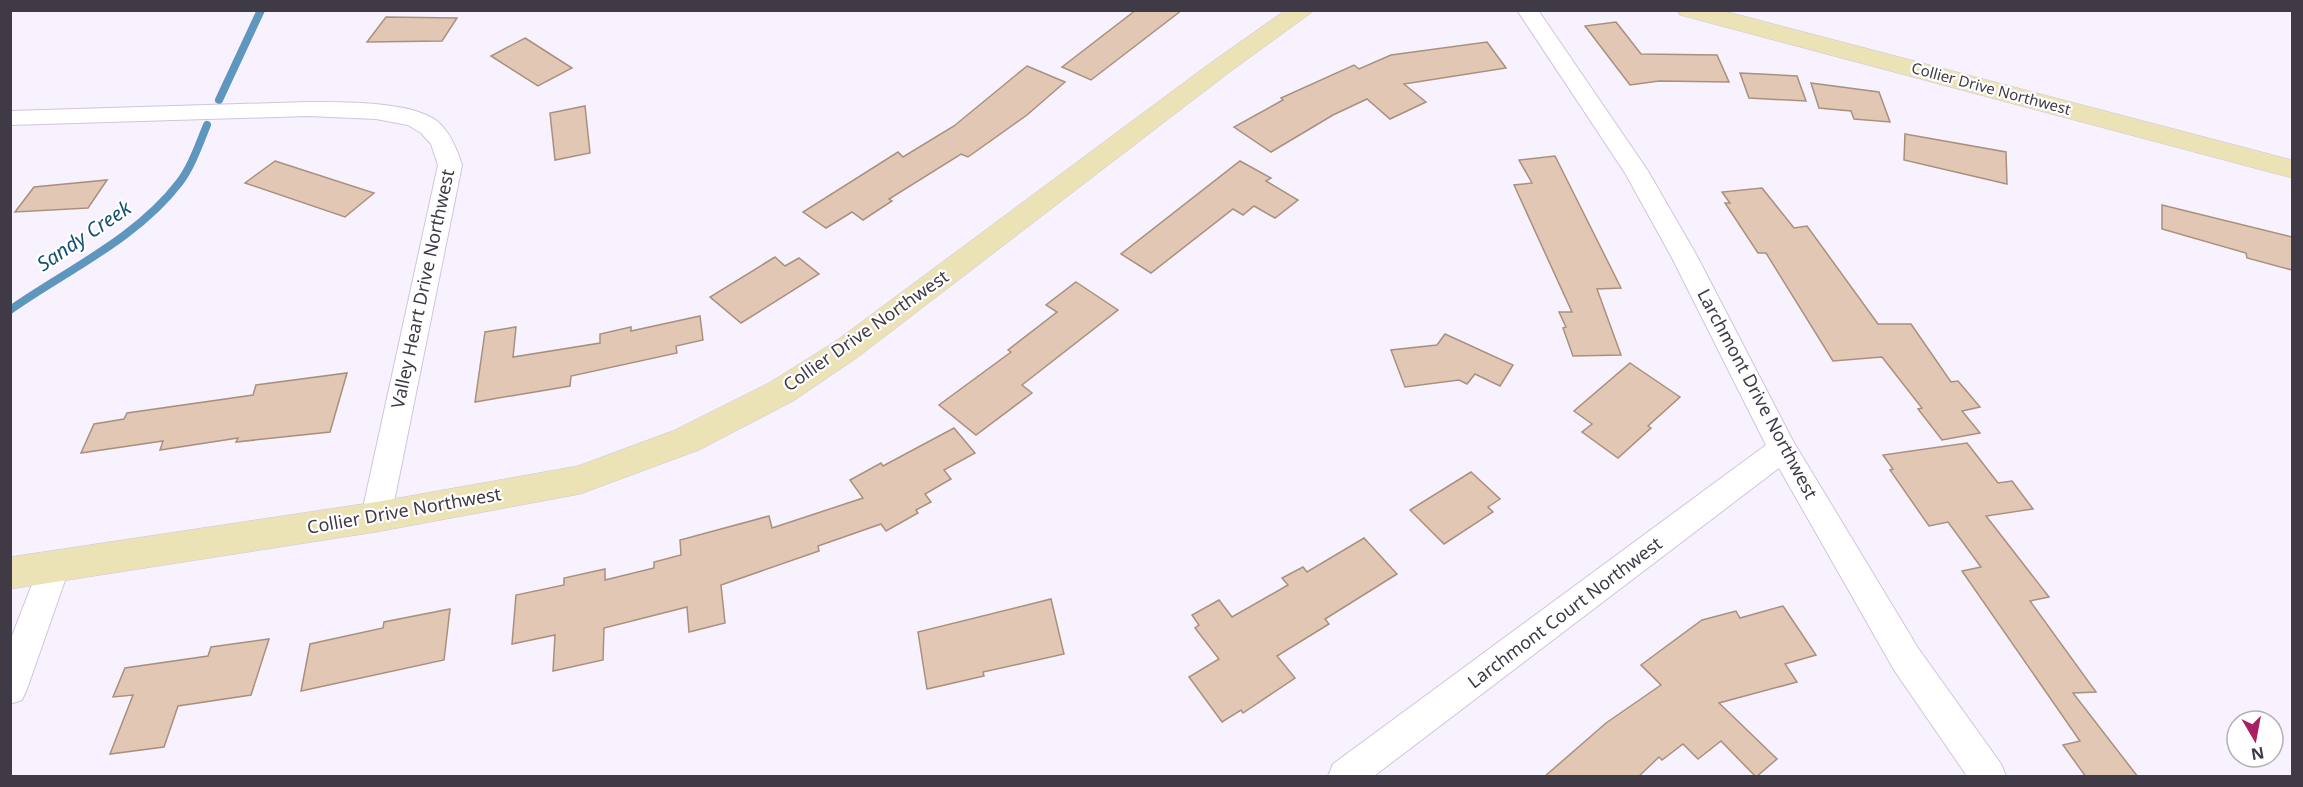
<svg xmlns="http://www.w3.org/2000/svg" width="2303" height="787" font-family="'Noto Sans',sans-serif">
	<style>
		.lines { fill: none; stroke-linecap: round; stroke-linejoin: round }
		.stream { stroke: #5f96bd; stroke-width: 8 }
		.building { fill: #e2c8b4; stroke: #a9907e; stroke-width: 1.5 }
		.street-casing { stroke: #d0c4df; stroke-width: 2 }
		.secondary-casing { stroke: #d0c4df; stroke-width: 1 }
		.street { fill: #fff; fill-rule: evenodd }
		.secondary { fill: #ebe2b5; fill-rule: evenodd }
		.labels { text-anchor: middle; stroke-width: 4.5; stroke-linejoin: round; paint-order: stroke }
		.far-street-label { font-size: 15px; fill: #3f3a45; stroke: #fff }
		.street-label { font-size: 18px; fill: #3f3a45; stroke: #fff }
		.water-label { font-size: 20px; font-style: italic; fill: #145173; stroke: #fff }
	</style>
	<rect width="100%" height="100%" fill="#f7f2fd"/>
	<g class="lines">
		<g class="stream">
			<path d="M 219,100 L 261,10"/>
			<path d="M 10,310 C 67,270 136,239 179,183 C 192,166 199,144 207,125"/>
		</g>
	</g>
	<g class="building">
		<path d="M 1136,10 L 1182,10 L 1091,80 L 1062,67 Z"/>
		<path d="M 386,17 L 457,18 L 442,41 L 367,42 Z"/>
		<path d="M 1616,22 L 1641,54 L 1717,55 L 1729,82 L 1659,81 L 1630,85 L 1585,26 Z"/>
		<path d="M 525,38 L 536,45 L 572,68 L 538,86 L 491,56 Z"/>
		<path d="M 1487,42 L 1506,68 L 1404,84 L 1426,102 L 1390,119 L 1367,99 L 1333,115 L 1271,152 L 1234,127 L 1283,100 L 1281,98 L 1354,65 L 1359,69 L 1391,55 Z"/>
		<path d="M 1027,66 L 1065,82 L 1027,115 L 968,157 L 961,154 L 889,199 L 892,201 L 863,220 L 852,212 L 826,228 L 803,212 L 898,152 L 903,157 L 954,126 Z"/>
		<path d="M 1740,73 L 1797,76 L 1806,101 L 1749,98 Z"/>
		<path d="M 1811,83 L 1879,92 L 1890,122 L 1854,119 L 1851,111 L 1819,108 Z"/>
		<path d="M 585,106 L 590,153 L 555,160 L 550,113 Z"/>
		<path d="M 1905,134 L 2006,152 L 2007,184 L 1904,160 Z"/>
		<path d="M 1555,156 L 1621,288 L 1597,289 L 1621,355 L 1573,356 L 1563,328 L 1566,327 L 1559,312 L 1572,312 L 1514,185 L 1532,183 L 1519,160 Z"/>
		<path d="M 275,161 L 374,193 L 345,217 L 245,183 Z"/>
		<path d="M 1240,161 L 1271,178 L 1266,181 L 1298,200 L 1275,218 L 1254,206 L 1243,215 L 1233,209 L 1151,273 L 1121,254 Z"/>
		<path d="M 107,180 L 88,208 L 15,212 L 34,187 Z"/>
		<path d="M 1762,188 L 1794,228 L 1807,226 L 1878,324 L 1911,324 L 1951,382 L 1958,381 L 1980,407 L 1962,411 L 1980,433 L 1942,440 L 1918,409 L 1922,408 L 1882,357 L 1833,361 L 1766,253 L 1758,253 L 1725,203 L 1730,203 L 1722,192 Z"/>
		<path d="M 2162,205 L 2292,237 L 2292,270 L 2247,258 L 2246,253 L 2162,229 Z"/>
		<path d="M 775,257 L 785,266 L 799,258 L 819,274 L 741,323 L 710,297 Z"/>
		<path d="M 1076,282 L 1118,310 L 1022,385 L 1032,393 L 976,435 L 939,405 L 1011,352 L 1008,350 L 1057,312 L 1046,305 Z"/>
		<path d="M 700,316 L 703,340 L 676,346 L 677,353 L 571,376 L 570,386 L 475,402 L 485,332 L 516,327 L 513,357 L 600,343 L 600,334 L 631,327 L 631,331 Z"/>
		<path d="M 1445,334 L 1513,365 L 1500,386 L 1475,374 L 1467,384 L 1459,380 L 1405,387 L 1391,350 L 1437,345 Z"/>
		<path d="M 1630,363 L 1680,397 L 1648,426 L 1651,428 L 1618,458 L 1582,432 L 1592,424 L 1574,411 Z"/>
		<path d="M 347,373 L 330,432 L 236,442 L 238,438 L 160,450 L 163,441 L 81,453 L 94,424 L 124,419 L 127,413 L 253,395 L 256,385 Z"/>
		<path d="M 954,428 L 975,453 L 944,470 L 951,479 L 925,494 L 931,502 L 916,510 L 918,513 L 886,531 L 881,524 L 818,546 L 819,551 L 721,585 L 725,623 L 689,632 L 687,607 L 604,628 L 603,660 L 553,671 L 555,635 L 512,644 L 516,595 L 564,585 L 564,578 L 605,569 L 605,580 L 654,568 L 654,562 L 681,555 L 680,540 L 769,516 L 772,528 L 863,498 L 850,480 L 881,463 L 883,466 Z"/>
		<path d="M 1967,443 L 1998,483 L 2012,481 L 2033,509 L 1986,516 L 2049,597 L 2030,601 L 2096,692 L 2073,693 L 2138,777 L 2086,777 L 2063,745 L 2080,741 L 1962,571 L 1981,567 L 1948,522 L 1929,526 L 1890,470 L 1893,469 L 1883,455 Z"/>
		<path d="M 1471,472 L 1500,499 L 1488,507 L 1493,512 L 1444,544 L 1410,510 Z"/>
		<path d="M 1364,538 L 1397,574 L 1325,619 L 1329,624 L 1277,656 L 1295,678 L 1243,713 L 1241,710 L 1222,722 L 1189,677 L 1219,659 L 1195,628 L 1199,625 L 1192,615 L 1219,600 L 1232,617 L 1288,585 L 1282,578 L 1303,567 L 1307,572 Z"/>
		<path d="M 1051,599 L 1064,654 L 983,672 L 984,676 L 927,689 L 918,632 Z"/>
		<path d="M 1783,606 L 1816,655 L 1785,664 L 1797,682 L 1719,703 L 1777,759 L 1756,777 L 1721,741 L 1698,759 L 1683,744 L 1662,760 L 1659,757 L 1638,777 L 1544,777 L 1606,723 L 1661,685 L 1641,665 L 1702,620 L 1736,611 L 1740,618 Z"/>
		<path d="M 450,609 L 444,660 L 301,691 L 310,644 L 383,628 L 384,622 Z"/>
		<path d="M 269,639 L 251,695 L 178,706 L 164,747 L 110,754 L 133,695 L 113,697 L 125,668 L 208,656 L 211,647 Z"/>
	</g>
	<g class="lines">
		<g class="street-casing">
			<g id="street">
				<path d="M 1517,10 L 1538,10 L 1648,171 L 1697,256 L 1793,441 L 1918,648 L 2001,764 L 2006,776 L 1967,776 L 1894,670 L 1779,468 L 1374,776 L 1328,776 L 1333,764 L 1766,445 L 1671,256 L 1625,173 Z"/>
				<path d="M 308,102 C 341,102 410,101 437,121 C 450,132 457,149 462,165 L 391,517 L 387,526 L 376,530 L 365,526 L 361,517 L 438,165 L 431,144 L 421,133 L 408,125 L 376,119 L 308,116 L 10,125 L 10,111 Z"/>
				<path d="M 54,552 L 65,556 L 70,566 L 27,689 L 22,700 L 10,704 L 10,641 L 43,556 Z"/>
			</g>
		</g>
		<g class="secondary-casing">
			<g id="secondary">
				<path d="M 1286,10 L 1315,10 L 1227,74 L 858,357 L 793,401 L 699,450 L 580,494 L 376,532 L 10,589 L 10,557 L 376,502 L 578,466 L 675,430 L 769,383 L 836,341 L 1209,64 Z"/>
				<path d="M 1677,10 L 1720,10 L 2292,160 L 2292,178 L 1680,15 Z"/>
			</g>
		</g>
		<use href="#street" class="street"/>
		<use href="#secondary" class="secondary"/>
	</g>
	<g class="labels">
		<g class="far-street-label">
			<text transform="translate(1991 89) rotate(15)" y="5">Collier Drive Northwest</text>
		</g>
		<g class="street-label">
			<text transform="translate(423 289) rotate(-78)" y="6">Valley Heart Drive Northwest</text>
			<text transform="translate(866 331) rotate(-35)" y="6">Collier Drive Northwest</text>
			<text transform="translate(1757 394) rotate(62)" y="6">Larchmont Drive Northwest</text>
			<text transform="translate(404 511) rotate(-10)" y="6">Collier Drive Northwest</text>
			<text transform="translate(1565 613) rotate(-37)" y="6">Larchmont Court Northwest</text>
		</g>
		<g class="water-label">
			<text transform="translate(84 236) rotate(-34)" y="7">Sandy Creek</text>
		</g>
	</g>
	<rect width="2303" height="787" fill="none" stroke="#3f3a45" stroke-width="24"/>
	<g transform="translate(2255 739) rotate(170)"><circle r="28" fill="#ffffff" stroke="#b2b0b5" stroke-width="1.5"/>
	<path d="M0-4.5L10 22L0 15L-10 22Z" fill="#a91f63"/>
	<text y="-9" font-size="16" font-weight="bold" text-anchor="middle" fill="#3f3a45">N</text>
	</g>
</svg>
